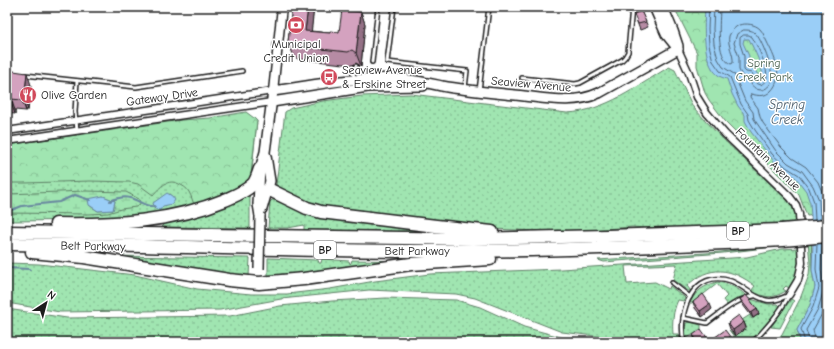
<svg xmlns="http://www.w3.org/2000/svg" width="834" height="349" font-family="'Comic Neue',sans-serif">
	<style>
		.grass { fill: url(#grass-dots); stroke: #5e8066 }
		.wetland { fill: url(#wetland-marsh); stroke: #5e8066; fill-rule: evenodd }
		.park { fill: url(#park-crowns); stroke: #5e8066 }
		.water { fill: #9acef7; stroke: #68879f; fill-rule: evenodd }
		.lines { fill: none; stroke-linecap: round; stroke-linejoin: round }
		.shore { stroke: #4e6374; stroke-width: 1 }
		.stream { stroke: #68879f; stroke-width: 2 }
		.service-casing { stroke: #1c1c1c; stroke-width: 6 }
		.minor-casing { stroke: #1c1c1c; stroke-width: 9 }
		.tertiary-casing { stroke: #1c1c1c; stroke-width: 11 }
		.secondary-casing { stroke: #1c1c1c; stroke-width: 12 }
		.motorway-casing { stroke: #1c1c1c; stroke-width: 15 }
		.service { stroke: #fff; stroke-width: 3 }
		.minor { stroke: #fff; stroke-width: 6 }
		.tertiary { stroke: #fff; stroke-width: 8 }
		.secondary { stroke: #fff; stroke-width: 9 }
		.motorway { stroke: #fff; stroke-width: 12 }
		.secondary-bridge-casing { stroke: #1c1c1c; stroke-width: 12; stroke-linecap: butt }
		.motorway-bridge-casing { stroke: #1c1c1c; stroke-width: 15; stroke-linecap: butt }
		.secondary-bridge { stroke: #fff; stroke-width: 9 }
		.motorway-bridge { stroke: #fff; stroke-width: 12 }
		.wall { fill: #b68ba4; stroke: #1c1c1c }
		.shaded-wall { fill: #947186; stroke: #1c1c1c }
		.building { fill: #d4a2bf; stroke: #1c1c1c }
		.labels { text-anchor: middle; stroke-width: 3; stroke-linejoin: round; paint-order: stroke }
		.shield { fill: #fff; stroke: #606060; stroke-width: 1 }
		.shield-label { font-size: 11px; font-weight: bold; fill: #1c1c1c }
		.poi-label { font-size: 12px; fill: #1c1c1c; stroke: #fff; text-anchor: start }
		.park-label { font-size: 12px; fill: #4a6250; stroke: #fff }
		.street-label { font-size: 12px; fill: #1c1c1c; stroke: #fff }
		.water-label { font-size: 13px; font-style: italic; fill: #485a69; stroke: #fff }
	</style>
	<defs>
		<pattern id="grass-dots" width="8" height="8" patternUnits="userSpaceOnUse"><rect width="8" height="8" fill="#a0e5b1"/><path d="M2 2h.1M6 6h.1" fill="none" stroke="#89c498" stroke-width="1.8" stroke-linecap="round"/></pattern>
		<pattern id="wetland-marsh" width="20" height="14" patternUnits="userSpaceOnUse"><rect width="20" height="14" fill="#a0e5b1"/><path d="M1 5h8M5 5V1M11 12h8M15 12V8" fill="none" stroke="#89c498"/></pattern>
		<pattern id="park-crowns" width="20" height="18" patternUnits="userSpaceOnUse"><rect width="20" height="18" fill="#a0e5b1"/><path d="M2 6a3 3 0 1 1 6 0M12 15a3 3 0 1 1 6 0" fill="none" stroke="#89c498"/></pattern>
	</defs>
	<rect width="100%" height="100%" fill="#fff"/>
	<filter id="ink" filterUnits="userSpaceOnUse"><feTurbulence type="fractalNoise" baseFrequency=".025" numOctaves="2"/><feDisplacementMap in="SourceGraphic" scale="8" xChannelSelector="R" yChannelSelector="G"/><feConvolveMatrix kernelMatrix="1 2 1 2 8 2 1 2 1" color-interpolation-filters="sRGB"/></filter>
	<g filter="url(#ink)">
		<g class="grass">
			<path d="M 669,67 L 675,70 L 693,107 L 720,136 L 790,203 L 796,215 L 797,222 L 677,230 L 632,227 L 563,232 L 491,229 L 329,210 L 305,202 L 300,198 L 293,196 L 276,185 L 285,112 L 291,108 L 323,101 L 362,96 L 411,94 L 567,113 C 606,111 637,86 669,67 Z"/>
			<path d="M 257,121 L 251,178 L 194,208 L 118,220 L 7,221 L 7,158 Z"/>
			<path d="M 247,194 L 250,197 L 250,228 L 162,227 L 163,223 Z"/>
			<path d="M 272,200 L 276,200 L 313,216 L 344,221 L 423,230 L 420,232 L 304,230 L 304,225 L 288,228 L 268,228 L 270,202 Z"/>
			<path d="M 772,246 L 773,247 L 723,253 L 604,262 L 598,260 L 721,252 Z"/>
			<path d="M 798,248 L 799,260 L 796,276 L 789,288 L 786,286 L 783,289 L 786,291 C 772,299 766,298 751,291 L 755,286 C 732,268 709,264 687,286 L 691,291 L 688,291 L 673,280 L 677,264 L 625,266 L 627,284 L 655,282 L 669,289 L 670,286 L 684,297 L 685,298 L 684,301 L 678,300 C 673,311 672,322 673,334 L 679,334 L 681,342 L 632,342 L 627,340 L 562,332 L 475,298 L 456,294 L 369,290 L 281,299 L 220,310 L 60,312 L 7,303 L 7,263 L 39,264 L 135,275 L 197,289 L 251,294 L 287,294 L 330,289 L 375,281 L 430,274 L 561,269 L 747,257 L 782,249 Z"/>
			<path d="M 111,256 L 250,258 L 249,276 L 248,277 Z"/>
			<path d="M 268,258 L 318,260 L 319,263 L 321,263 L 322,259 L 349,261 L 350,264 L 351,263 L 352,260 L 413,261 L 270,277 L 268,276 Z"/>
			<path d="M 717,282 C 729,283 737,288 746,295 L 738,298 L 727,305 L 723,300 L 727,296 L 717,284 L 692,303 L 690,303 C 696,290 704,286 717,282 Z"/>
			<path d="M 386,298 L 456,300 L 480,307 L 524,327 L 579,342 L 7,342 L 7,309 L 67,318 L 230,316 L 280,306 L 332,301 Z"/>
			<path d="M 750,299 L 768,304 L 778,304 L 780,306 L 780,308 L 765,327 L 750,342 L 738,342 L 729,330 L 735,336 L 747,328 L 742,320 L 750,315 L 752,319 L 759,314 Z"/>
			<path d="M 791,299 L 794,301 L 780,328 L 771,327 Z"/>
			<path d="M 690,322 L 701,325 L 701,330 L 687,338 C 684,334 685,327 686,323 Z"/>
		</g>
		<g class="wetland">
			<path d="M 86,191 L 126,192 L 139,199 L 140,204 L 136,207 L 121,209 L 108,213 L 89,214 L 7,213 L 7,209 L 9,210 L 7,207 L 7,194 ZM 103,196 L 115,201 L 113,210 L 98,211 L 89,205 Z"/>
			<path d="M 806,220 L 811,225 L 812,270 L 815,287 L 810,305 L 797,330 L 801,342 L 775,342 L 782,334 L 800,299 L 809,275 L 810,263 Z"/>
		</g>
		<g class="park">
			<path d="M 674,7 L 827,7 L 827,214 L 807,216 L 799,195 L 725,121 L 709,100 L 705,93 L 697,66 L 697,53 Z"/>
			<path d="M 246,112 L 254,118 L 257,121 L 250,183 L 195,207 C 193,203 192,197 189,192 C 187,188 183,186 179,184 C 168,178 160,187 153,195 L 138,184 L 129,182 L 90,181 L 25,183 L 7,183 L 7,145 L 182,120 L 210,118 Z"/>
		</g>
		<g class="water">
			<path d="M 705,7 L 827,7 L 827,342 L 801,342 L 797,330 L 810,305 L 815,287 L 812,270 L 813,242 L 810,203 L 806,191 L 796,178 L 777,165 L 751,132 L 745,121 L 745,115 L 738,106 L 732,94 L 727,79 C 724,78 720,77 718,75 C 702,63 704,25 705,7 ZM 744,39 L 749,39 C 755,52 762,64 763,78 L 759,82 L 757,73 L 752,67 L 747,69 L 749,56 L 743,43 Z"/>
			<path d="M 167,193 L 172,196 L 175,200 L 172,204 L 163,206 L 160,210 L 155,209 L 153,203 Z"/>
			<path d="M 103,196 L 115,201 L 113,210 L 98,211 L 89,205 L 88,199 Z"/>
		</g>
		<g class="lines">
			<g class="shore">
				<path d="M 709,7 L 708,29 L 709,45 L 713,61 L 720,71 L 730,77 L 741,104 L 748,114 L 749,120 L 755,130 L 772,154 L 786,167 L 799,175 L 809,188 L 814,202 L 815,220"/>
				<path d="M 714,7 L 713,29 L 714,44 L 718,59 L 723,67 L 734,74 L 745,101 L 753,112 L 754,119 L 776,151 L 788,163 L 802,171 L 813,186 L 819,200 L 820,220"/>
				<path d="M 720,7 C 720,20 715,58 731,64 L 733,63 C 734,53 727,46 729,36 C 731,31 735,27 739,25 C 746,23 755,24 760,29 C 763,32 765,38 767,42 C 774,56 785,77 771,91 C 765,97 759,96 751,94 L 750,97 L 758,108 L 760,117 L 763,123 L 781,147 L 792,158 L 806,167 L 818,182 L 825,199 L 826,219"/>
				<path d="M 744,30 C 748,30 752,30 755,33 C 762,39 773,71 772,79 C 769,93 753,94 749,79 L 742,76 L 739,70 L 739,57 L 734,43 L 737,34 Z"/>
				<path d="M 744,35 L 749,35 L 752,37 C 757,45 770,71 766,80 C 765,82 763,83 761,85 L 756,83 L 752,73 L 746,72 L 744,70 L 744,56 L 740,44 L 740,38 Z"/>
				<path d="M 805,342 L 801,329 L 813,307 L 819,288 L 816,269 L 817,244"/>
				<path d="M 810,342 L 806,330 L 818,309 L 824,289 L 821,269 L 822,244"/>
				<path d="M 816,342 L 813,330 L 823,312 L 827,300"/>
			</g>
			<g class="stream">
				<path d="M 110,201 C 117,198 123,196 130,198 C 139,200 146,208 155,206"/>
				<path d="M 7,208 L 9,211 L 22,206 L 59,202 L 75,195 L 90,200"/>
				<path d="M 7,268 L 30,269"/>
			</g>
			<g class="service-casing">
				<g id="service">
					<path d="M 394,7 L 387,62 L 467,71 L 465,88"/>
					<path d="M 372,62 L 378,7"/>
					<path d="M 25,75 L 136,87 L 242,71"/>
					<path d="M 354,78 L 353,69 L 356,66"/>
					<path d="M 522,78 L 575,84 L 580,83 L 622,60 L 625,57 L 628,52 L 632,7"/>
					<path d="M 77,81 L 75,112 L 77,130"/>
					<path d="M 479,91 L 489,7"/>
					<path d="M 672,283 L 690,297"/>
					<path d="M 683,318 L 707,323 C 722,312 736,299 754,296"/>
					<path d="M 684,342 C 677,312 693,268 731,281 C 744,286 752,297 766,300 C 774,302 782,298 789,295"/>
					<path d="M 753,342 C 767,327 780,313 789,295"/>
				</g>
			</g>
			<g class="minor-casing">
				<g id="minor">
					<path d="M 678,49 L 689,73 L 697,97 L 707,113 L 725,134 L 790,197 L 796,205 L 799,214 L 802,263 L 798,280 L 789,295"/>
					<path d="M 7,131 L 273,91"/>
					<path d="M 7,141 L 272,102"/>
				</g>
			</g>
			<g class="tertiary-casing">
				<path id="tertiary" d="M 273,91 L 282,7"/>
			</g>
			<g class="secondary-casing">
				<g id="secondary">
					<path d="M 654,7 L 666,34 L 678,49"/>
					<path d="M 663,7 L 673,31 L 678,46"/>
					<path d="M 272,102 L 368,87 L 423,86"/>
					<path d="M 262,209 L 270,181 L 266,156"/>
					<path d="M 260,216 L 258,204 L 260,169 L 265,152 L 273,91 C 315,85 357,76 400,79 C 415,80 428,83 442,86 C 469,91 497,93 524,96 C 550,99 575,104 599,93 L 678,49"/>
				</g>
			</g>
			<g class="motorway-casing">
				<g id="motorway">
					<path d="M 268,189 L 307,208 L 321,212 L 436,226 L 492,232"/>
					<path d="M 56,224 C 113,225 172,222 225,200 C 234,196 245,192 252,185 C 256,182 258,174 260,169"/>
					<path d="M 7,232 L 473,239 L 607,236 L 782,230"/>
					<path d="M 7,244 C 151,245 296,251 440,251 C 555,251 669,246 783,240"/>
					<path d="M 32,252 L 84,257 L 229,280 L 259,283 L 304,279 L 411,264 L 490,259"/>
				</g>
			</g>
			<use href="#service" class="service"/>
			<use href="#minor" class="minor"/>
			<use href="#tertiary" class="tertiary"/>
			<use href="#secondary" class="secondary"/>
			<use href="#motorway" class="motorway"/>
			<g class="secondary-bridge-casing">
				<path id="secondary-bridge" d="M 259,269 L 260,216"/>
			</g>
			<g class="motorway-bridge-casing">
				<g id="motorway-bridge">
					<path d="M 782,230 L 827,226"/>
					<path d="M 783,240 L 827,236"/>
				</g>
			</g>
			<use href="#secondary-bridge" class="secondary-bridge"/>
			<use href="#motorway-bridge" class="motorway-bridge"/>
		</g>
		<g class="wall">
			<path d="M 292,7 L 314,7 L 311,31 L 330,33 L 339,32 L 361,12 L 365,24 L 361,66 L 356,63 L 353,65 L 298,59 L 296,58 L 293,54 L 288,42 Z"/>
			<path d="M 579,7 L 589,7 L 589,8 Z"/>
			<path d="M 641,11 L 648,27 L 640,30 L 634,14 Z"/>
			<path d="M 7,70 L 31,85 L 28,110 L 26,110 L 26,111 L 15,110 L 15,114 L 7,113 Z"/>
			<path d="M 740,299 L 757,309 L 759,314 L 753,318 L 743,305 Z"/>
			<path d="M 693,302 L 712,309 L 702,317 L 695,308 Z"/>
			<path d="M 744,322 L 746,328 L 735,336 L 730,329 L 728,323 Z"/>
			<path d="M 693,335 L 710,342 L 696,342 Z"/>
		</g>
		<g class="shaded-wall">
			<path d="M 308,7 L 314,7 L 310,44 L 305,31 Z"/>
			<path d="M 361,12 L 365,24 L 361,66 L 356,53 Z"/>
			<path d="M 27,73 L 31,85 L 28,110 L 24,99 Z"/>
			<path d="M 11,99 L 15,110 L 15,114 L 11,103 Z"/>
			<path d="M 22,99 L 26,110 L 26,111 L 22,100 Z"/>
			<path d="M 710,304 L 712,309 L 702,317 L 700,311 Z"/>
			<path d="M 757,309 L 759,314 L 753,318 L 751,313 Z"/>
			<path d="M 744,322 L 746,328 L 735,336 L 733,330 Z"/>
			<path d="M 731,338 L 733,342 L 726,342 Z"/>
		</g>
		<g class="building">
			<path d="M 292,7 L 308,7 L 305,31 L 330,33 L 330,31 L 339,32 L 342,10 L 361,12 L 356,53 L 352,50 L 348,52 L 294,46 L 291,45 L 288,42 Z"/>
			<path d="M 641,11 L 646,22 L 638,24 L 634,14 Z"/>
			<path d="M 7,70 L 27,73 L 24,99 L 22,99 L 22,100 L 11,99 L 11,103 L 7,102 Z"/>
			<path d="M 703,294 L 710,304 L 700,311 L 693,302 Z"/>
			<path d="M 746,295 L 757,309 L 751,313 L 740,299 Z"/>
			<path d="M 739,315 L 744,322 L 733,330 L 728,323 Z"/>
			<path d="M 701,329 L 710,342 L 698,342 L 693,335 Z"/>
			<path d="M 725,330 L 731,338 L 726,342 L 713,342 L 711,340 Z"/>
		</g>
	</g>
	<defs>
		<g id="bank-disc" transform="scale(0.9)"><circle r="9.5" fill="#d1495b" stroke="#fff"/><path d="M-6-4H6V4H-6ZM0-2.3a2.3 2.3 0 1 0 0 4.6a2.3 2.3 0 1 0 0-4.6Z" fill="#fff"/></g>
		<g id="bus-disc" transform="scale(0.9)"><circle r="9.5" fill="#d1495b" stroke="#fff"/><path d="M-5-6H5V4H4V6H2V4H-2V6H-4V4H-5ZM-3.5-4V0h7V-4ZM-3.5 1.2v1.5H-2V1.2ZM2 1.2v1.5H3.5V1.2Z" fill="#fff"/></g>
		<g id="restaurant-disc" transform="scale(0.9)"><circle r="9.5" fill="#d1495b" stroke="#fff"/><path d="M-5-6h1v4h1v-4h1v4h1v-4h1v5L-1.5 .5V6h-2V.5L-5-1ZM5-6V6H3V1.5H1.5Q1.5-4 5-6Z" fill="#fff"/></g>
	</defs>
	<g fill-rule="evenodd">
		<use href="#bank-disc" x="296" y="25"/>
		<use href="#bus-disc" x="329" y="77"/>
		<use href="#restaurant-disc" x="28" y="95"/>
	</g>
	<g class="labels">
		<g class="shield">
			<rect x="727" y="222" width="22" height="18" rx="3"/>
			<rect x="314" y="241" width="22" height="18" rx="3"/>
		</g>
		<g class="shield-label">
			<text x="738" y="235">BP</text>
			<text x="325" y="254">BP</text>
		</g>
		<g class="poi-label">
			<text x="296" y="48" text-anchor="middle">Municipal<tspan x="296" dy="14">Credit Union</tspan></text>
			<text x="342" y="74">Seaview Avenue<tspan x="342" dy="14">&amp; Erskine Street</tspan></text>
			<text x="41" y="99">Olive Garden</text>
		</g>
		<g class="park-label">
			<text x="764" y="67">Spring<tspan x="764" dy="14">Creek Park</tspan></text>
		</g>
		<g class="street-label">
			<text transform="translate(531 84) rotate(5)" y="4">Seaview Avenue</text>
			<text transform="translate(162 97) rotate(-8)" y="4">Gateway Drive</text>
			<text transform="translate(768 159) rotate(44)" y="4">Fountain Avenue</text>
			<text transform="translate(93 246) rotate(1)" y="4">Belt Parkway</text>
			<text x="417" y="255">Belt Parkway</text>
		</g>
		<g class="water-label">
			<text x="787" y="109">Spring<tspan x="787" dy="15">Creek</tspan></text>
		</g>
	</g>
	<rect width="834" height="349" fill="none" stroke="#fff" stroke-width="24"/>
	<rect x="12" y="12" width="810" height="325" fill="none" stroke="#1c1c1c" stroke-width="1.5" filter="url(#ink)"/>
	<g transform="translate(46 303) rotate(36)" stroke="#ffffff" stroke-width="3" paint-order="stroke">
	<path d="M0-3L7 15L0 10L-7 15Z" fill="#1c1c1c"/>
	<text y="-6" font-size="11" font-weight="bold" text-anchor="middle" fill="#1c1c1c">N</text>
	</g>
</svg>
